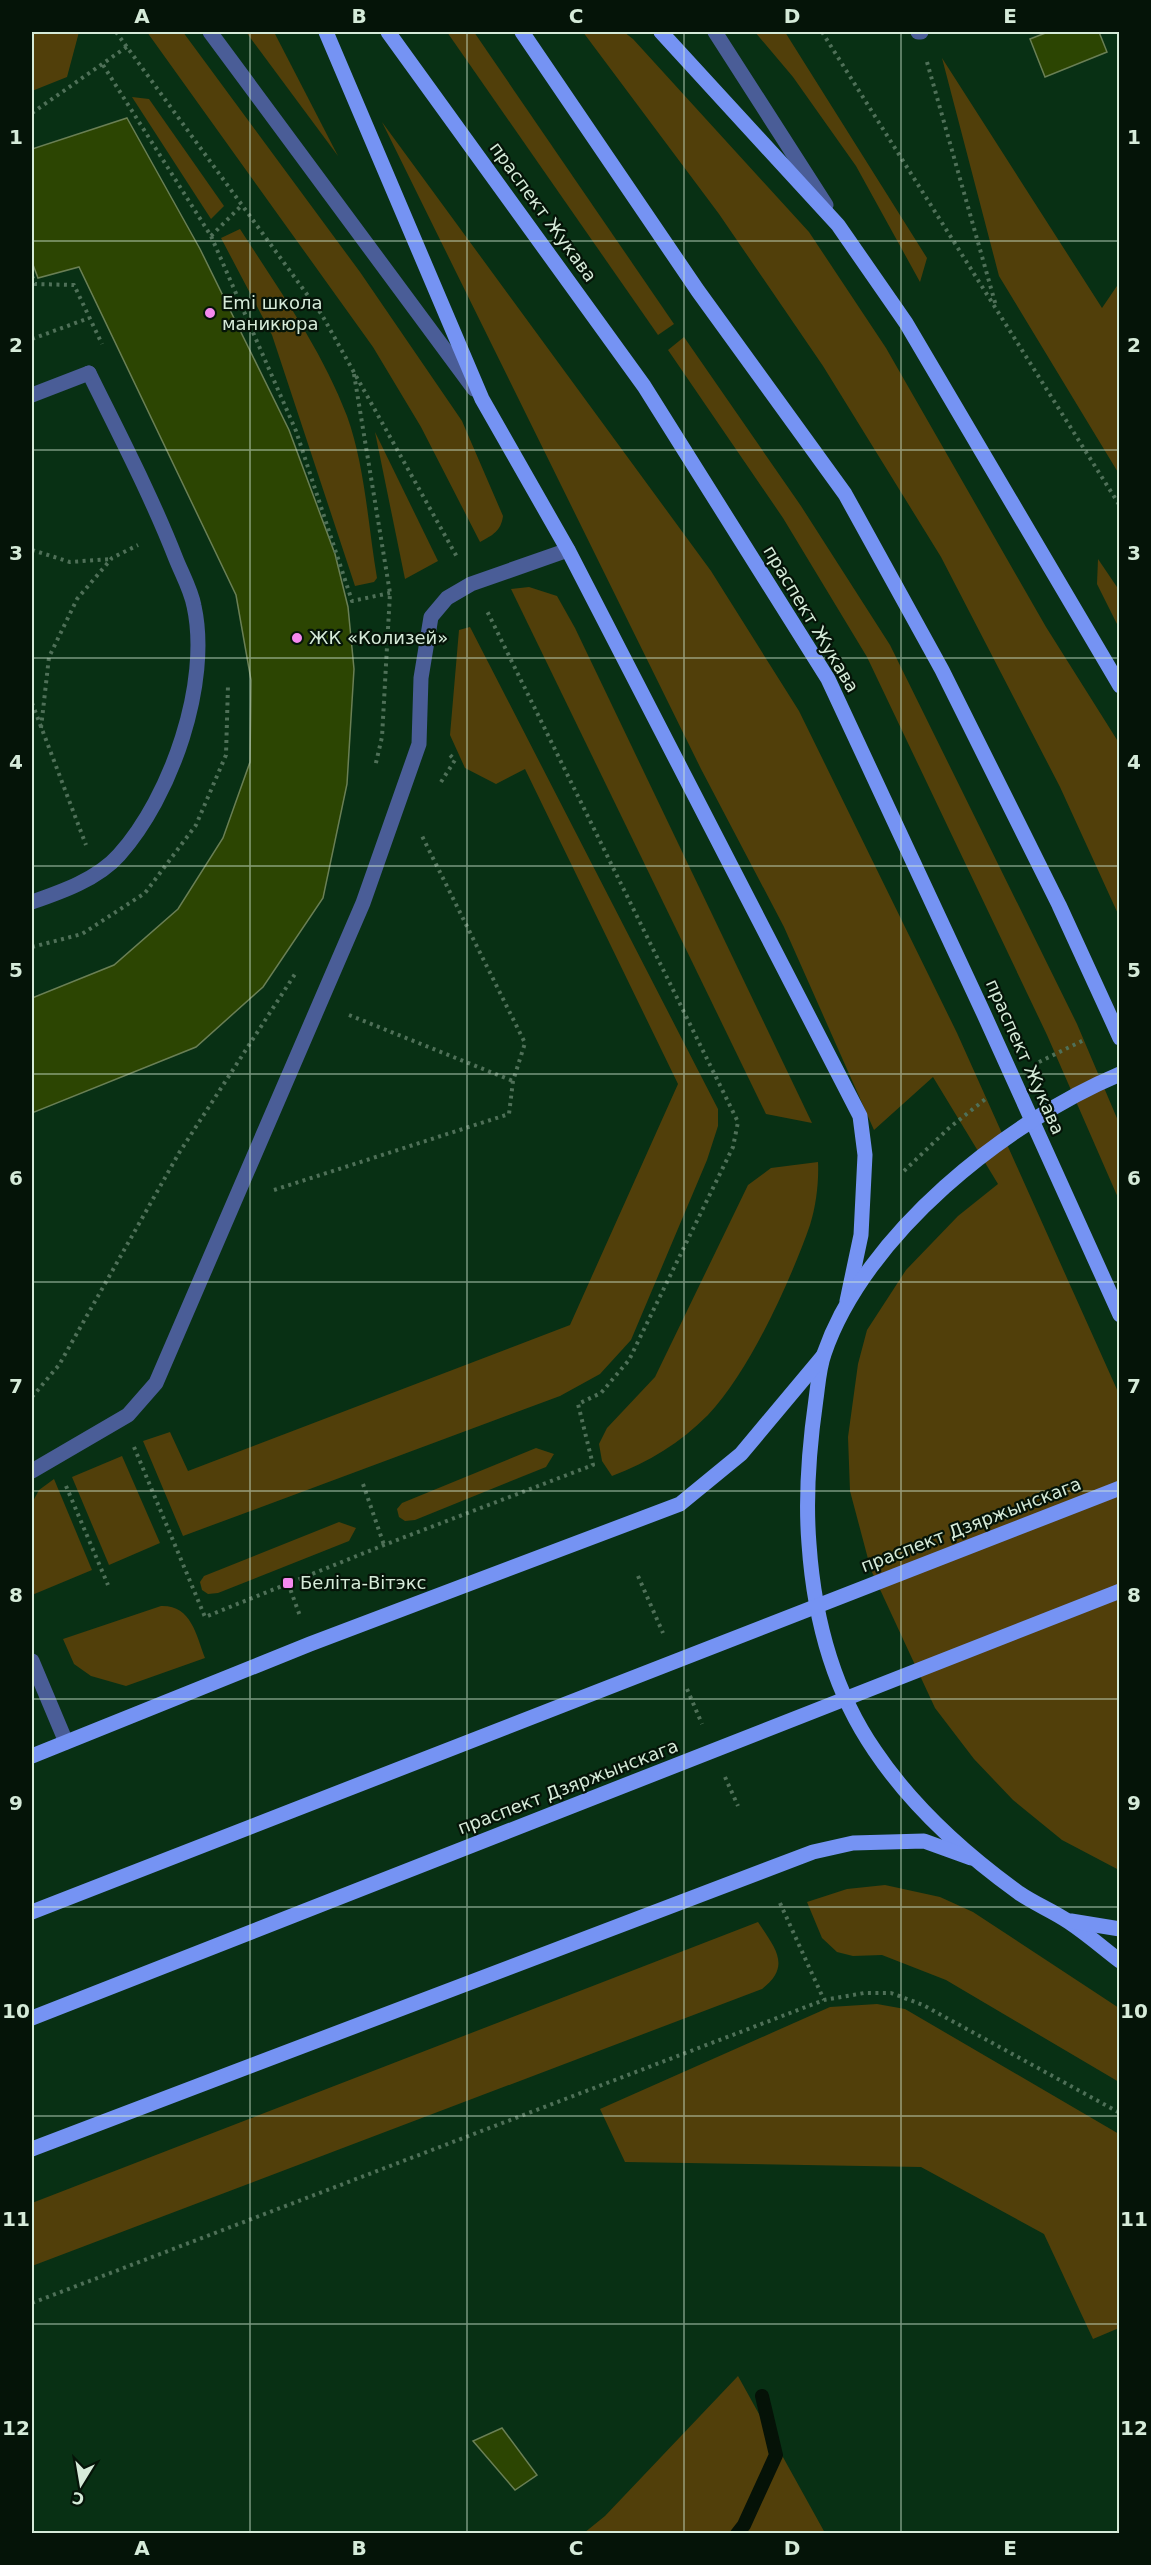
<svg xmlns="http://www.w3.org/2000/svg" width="1151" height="2565" font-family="'DejaVu Sans',sans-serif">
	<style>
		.green { fill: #513f0a }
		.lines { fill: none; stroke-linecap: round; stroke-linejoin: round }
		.stream { stroke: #051207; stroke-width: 14 }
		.building { fill: #2c4502; stroke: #6a7f55; stroke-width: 1.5 }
		.path { stroke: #4f7058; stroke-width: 4; stroke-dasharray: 3 4.5; stroke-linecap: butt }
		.lane { stroke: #4a5d97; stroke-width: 15 }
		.street { stroke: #4a5d97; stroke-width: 15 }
		.primary { stroke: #7593f3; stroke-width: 15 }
		.grid { fill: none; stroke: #d6ebd9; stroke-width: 1.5; stroke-opacity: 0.55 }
		.poi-dot { fill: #f589ee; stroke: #051408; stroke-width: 2 }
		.labels { text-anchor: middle; stroke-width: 4.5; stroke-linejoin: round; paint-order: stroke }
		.street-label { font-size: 18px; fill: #d6ebd9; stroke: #051408 }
		.poi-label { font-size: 18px; fill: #d6ebd9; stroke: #051408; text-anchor: start }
		.neatline { fill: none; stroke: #d6ebd9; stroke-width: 2 }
		.grid-label { font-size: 20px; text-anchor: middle; font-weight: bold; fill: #d6ebd9 }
	</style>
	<rect width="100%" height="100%" fill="#083014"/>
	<g class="green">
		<path d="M 32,32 L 79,32 L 67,77 L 32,91 Z"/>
		<path d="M 147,32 L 183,32 L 360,272 L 462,421 L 503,516 C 501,531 493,535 480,542 L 421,427 L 373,347 Z"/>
		<path d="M 246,32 L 274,32 L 338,156 Z"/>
		<path d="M 447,32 L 474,32 L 674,324 L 658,335 Z"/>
		<path d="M 583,32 L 624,32 L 633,39 L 809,232 L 886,348 L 1046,627 L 1119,743 L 1119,916 L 1060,787 L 941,557 L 823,366 L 719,214 Z"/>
		<path d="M 755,32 L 785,32 L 927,258 L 920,282 L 856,166 L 793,77 Z"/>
		<path d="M 942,58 L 1102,308 L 1119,283 L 1119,474 L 999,276 Z"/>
		<path d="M 132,97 L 149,99 L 224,206 L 211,219 Z"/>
		<path d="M 382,122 L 711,571 L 799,711 L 957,1033 L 1119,1394 L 1119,1870 L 1062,1840 L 1013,1800 L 974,1759 L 935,1708 L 871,1570 L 850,1491 L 848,1437 L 858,1364 L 867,1330 L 906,1270 L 958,1216 L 998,1184 L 933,1077 L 874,1130 L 784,927 L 701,769 Z"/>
		<path d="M 240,229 C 278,288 322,350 347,416 C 365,466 368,525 377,578 L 374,582 L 355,586 L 272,335 L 221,238 Z"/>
		<path d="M 684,337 L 801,506 L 890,645 L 1077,1024 L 1119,1123 L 1119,1200 L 1047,1035 L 867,657 L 783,518 L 668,350 Z"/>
		<path d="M 375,432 L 438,561 L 405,579 Z"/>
		<path d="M 1098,559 L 1119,590 L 1119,628 L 1097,584 Z"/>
		<path d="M 529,587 L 557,596 L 575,628 L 812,1123 L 766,1114 L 511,589 Z"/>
		<path d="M 470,627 L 718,1109 L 718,1126 L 707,1160 L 631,1340 L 600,1374 L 560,1396 L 183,1536 L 143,1441 L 170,1432 L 188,1471 L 570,1325 L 678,1084 L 525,769 L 496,784 L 465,768 L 450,735 L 459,630 Z"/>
		<path d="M 818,1162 C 819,1182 816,1206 810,1225 C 790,1282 749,1372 708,1415 C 680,1443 649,1462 612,1476 L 602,1461 L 599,1444 L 607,1428 L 655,1377 L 748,1185 L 771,1168 Z"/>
		<path d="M 536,1448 L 554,1454 L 546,1467 L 415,1520 L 405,1521 L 399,1517 L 397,1509 L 402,1503 Z"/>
		<path d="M 122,1456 L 160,1543 L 109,1565 L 72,1477 Z"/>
		<path d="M 54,1479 L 92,1570 L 32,1595 L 32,1503 L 39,1490 Z"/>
		<path d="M 339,1522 L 356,1528 L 349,1541 L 218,1593 L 208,1594 L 202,1590 L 200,1582 L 204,1576 Z"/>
		<path d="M 161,1606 C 191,1605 196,1634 205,1658 L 126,1686 L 91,1676 L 74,1664 L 63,1639 Z"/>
		<path d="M 885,1885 L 940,1897 L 973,1912 L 1119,2008 L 1119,2082 L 946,1980 L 882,1955 L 853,1956 L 837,1952 L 822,1938 L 807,1902 L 847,1889 Z"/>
		<path d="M 758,1922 C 775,1948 792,1966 762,1989 L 32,2266 L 32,2203 Z"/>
		<path d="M 877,2004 L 905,2009 L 1119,2134 L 1119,2328 L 1093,2339 L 1044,2234 L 921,2167 L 625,2162 L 600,2109 L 830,2007 Z"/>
		<path d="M 738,2376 L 825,2533 L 584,2533 L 605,2516 Z"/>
	</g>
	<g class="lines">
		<path class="stream" d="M 737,2534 L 744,2525 L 776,2455 L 762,2396"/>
	</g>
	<g class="building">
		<path d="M 1048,32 L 1099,32 L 1107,52 L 1045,77 L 1030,39 Z"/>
		<path d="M 127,118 L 200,249 L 289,430 L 335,554 L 348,607 L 354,669 L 347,784 L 323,898 L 263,987 L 196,1047 L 32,1113 L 32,998 L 114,965 L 178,909 L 223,838 L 250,762 L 251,680 L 236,595 L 79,267 L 38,278 L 32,262 L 32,149 Z"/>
		<path d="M 502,2428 L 537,2475 L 515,2490 L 473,2441 Z"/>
	</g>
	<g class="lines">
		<g class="path">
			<path d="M 116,32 L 322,315 L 457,557"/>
			<path d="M 822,32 L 1120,506"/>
			<path d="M 927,62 L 996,306"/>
			<path d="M 103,65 L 211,236 L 296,431 L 352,601 L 390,593"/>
			<path d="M 32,113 L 128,46"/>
			<path d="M 211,236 L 242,205"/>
			<path d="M 32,276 L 35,284 L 74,285 L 102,344"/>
			<path d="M 32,339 L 89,318"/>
			<path d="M 354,374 L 390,593 L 382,737 L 375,767"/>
			<path d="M 32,550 L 70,562 L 111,559"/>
			<path d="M 32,703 L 86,845"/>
			<path d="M 41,728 L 49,657 L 77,599 L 112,558 L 138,545"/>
			<path d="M 441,782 L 455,760 L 449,754"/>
			<path d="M 32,947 L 82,934 L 145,893 L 196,825 L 226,755 L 228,685"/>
			<path d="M 349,1015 L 513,1081"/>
			<path d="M 1039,1062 L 1086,1039"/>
			<path d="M 904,1171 L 949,1128 L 988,1097"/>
			<path d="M 274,1190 L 509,1114 L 513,1081 L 525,1043 L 421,834"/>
			<path d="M 32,1397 L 59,1365 L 179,1153 L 297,971"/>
			<path d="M 134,1447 L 205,1617 L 384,1545 L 593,1465 L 578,1404 L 601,1393 L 629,1360 L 733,1147 L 738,1122 L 487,611"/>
			<path d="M 363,1484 L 384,1545"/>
			<path d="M 66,1486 L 108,1585"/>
			<path d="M 638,1576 L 663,1633"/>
			<path d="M 288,1583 L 300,1616"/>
			<path d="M 687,1689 L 702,1724"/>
			<path d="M 725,1777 L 738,1806"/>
			<path d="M 780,1903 L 824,2000"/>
			<path d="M 32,2303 L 824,2000 L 864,1993 L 891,1993 L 923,2005 L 1120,2113"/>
		</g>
		<g class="lane">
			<path d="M 32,902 C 61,892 98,879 119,855 C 171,797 211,683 194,606 C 191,590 182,574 176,559 C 151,495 119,434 89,373"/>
			<path d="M 32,1471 L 128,1415 L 156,1383 L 363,903 L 419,744 L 421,678 L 431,617 L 447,598 L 471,584 L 568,550"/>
		</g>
		<g class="street">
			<path d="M 210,32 L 474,389"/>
			<path d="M 715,32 L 826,205"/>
			<path d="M 918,32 L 921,32"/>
			<path d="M 32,395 L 89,373"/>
			<path d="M 32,1661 L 66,1742"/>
		</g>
		<g class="primary">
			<path d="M 326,32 L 482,399 L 568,550 L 860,1116 L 865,1155 L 861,1235 L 847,1301"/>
			<path d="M 388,32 L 644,386 L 828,679 L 983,1012 L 1120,1315"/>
			<path d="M 522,32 L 698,291 L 845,494 L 942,670 L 1059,905 L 1120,1038"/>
			<path d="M 661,32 L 838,225 L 906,323 L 1120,686"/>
			<path d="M 1120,1074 C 1006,1122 865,1234 824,1354 C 819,1368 818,1385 816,1399 C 809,1448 805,1495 809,1544 C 814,1616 833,1690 875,1751 C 912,1806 965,1854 1019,1893 C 1035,1904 1053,1911 1069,1922 C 1087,1934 1103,1948 1120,1961"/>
			<path d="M 32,1756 L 310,1644 L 680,1504 L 741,1454 L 823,1356"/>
			<path d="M 32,1912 L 1120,1488"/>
			<path d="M 1071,1921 L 1120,1929"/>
			<path d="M 32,2018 L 1120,1591"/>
			<path d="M 32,2149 L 813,1852 L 853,1843 L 924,1841 L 971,1858"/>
		</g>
	</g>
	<path class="grid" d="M 250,32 L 250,2534M 467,32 L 467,2534M 684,32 L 684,2534M 901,32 L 901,2534M 32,241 L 1120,241M 32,450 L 1120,450M 32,658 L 1120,658M 32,866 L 1120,866M 32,1074 L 1120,1074M 32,1282 L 1120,1282M 32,1491 L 1120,1491M 32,1699 L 1120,1699M 32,1907 L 1120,1907M 32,2116 L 1120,2116M 32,2324 L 1120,2324"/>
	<g class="poi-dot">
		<circle cx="210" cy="313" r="6"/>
		<circle cx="297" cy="638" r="6"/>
		<rect x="282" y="1577" width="12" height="12" rx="3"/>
	</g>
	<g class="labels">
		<g class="street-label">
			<text transform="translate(543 212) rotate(54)" y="6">праспект Жукава</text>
			<text transform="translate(811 619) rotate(59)" y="6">праспект Жукава</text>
			<text transform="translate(1025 1057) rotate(66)" y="6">праспект Жукава</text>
			<text transform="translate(971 1525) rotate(-21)" y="6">праспект Дзяржынскага</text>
			<text transform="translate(568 1787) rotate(-21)" y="6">праспект Дзяржынскага</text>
		</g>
		<g class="poi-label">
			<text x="222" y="309">Emi школа<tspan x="222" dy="21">маникюра</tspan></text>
			<text x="309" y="644">ЖК «Колизей»</text>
			<text x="300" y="1589">Беліта-Вітэкс</text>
		</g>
	</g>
	<rect width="1151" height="2565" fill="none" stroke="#051408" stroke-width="66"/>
	<g transform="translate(81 2484) rotate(191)" stroke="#051408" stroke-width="4.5" paint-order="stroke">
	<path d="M0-4.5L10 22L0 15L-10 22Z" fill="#d6ebd9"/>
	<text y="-9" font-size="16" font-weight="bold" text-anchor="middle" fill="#d6ebd9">С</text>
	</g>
	<rect x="33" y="33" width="1085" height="2499" class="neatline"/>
	<g class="grid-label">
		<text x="142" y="23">A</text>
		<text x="359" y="23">B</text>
		<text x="576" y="23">C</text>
		<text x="792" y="23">D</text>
		<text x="1010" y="23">E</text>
		<text x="16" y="144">1</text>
		<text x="1134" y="144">1</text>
		<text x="16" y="352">2</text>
		<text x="1134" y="352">2</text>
		<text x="16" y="560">3</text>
		<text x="1134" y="560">3</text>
		<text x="16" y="769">4</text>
		<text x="1134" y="769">4</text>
		<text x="16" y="977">5</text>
		<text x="1134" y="977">5</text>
		<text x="16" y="1185">6</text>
		<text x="1134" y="1185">6</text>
		<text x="16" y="1393">7</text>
		<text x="1134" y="1393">7</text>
		<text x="16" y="1602">8</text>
		<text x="1134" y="1602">8</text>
		<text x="16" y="1810">9</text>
		<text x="1134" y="1810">9</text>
		<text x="16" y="2018">10</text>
		<text x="1134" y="2018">10</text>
		<text x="16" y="2226">11</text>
		<text x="1134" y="2226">11</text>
		<text x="16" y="2435">12</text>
		<text x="1134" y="2435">12</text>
		<text x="142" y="2555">A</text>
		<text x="359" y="2555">B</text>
		<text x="576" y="2555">C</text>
		<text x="792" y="2555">D</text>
		<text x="1010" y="2555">E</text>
	</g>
</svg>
